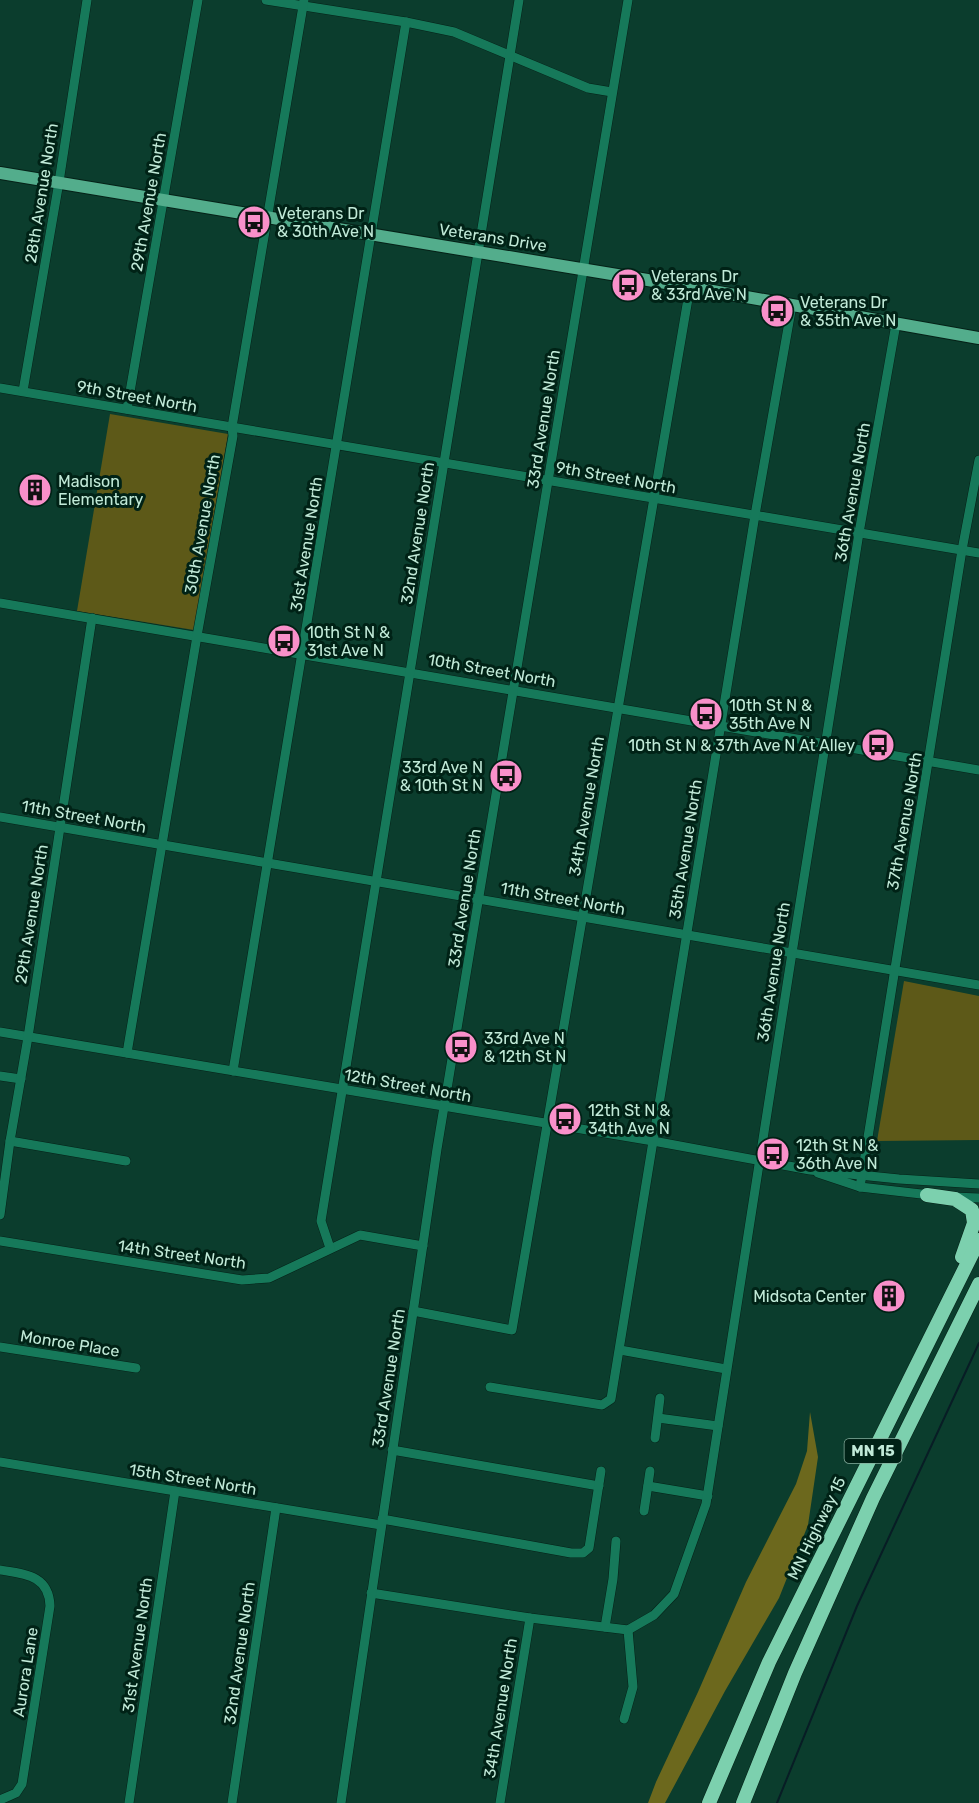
<svg xmlns="http://www.w3.org/2000/svg" width="979" height="1803" font-family="Rubik,sans-serif">
	<style>
		.green { fill: #5d5918 }
		.forest { fill: #6c681d }
		.lines { fill: none; stroke-linecap: round; stroke-linejoin: round }
		.stream { stroke: #081d25; stroke-width: 2 }
		.minor-casing { stroke: #052117; stroke-width: 10 }
		.major-casing { stroke: #052117; stroke-width: 14 }
		.highway-casing { stroke: #052117; stroke-width: 15 }
		.minor { stroke: #16795a; stroke-width: 9 }
		.major { stroke: #53ad8c; stroke-width: 12 }
		.highway { stroke: #7cd0ae; stroke-width: 14 }
		.labels { text-anchor: middle; stroke-width: 6; stroke-linejoin: round; paint-order: stroke }
		.shield { fill: #002216; stroke: #87ae9e; stroke-width: 1.5 }
		.shield-label { font-size: 15px; font-weight: bold; fill: #c1ead8 }
		.street-label { font-size: 16px; fill: #c1ead8; stroke: #002216 }
		.poi-label { font-size: 16px; fill: #c1ead8; stroke: #002216; text-anchor: start }
	</style>
	<rect width="100%" height="100%" fill="#0b3d2d"/>
	<g class="green">
		<path d="M 110,414 L 228,434 L 194,630 L 77,611 Z"/>
		<path d="M 904,981 L 979,996 L 979,1140 L 877,1141 Z"/>
	</g>
	<path class="forest" d="M 810,1412 L 818,1457 L 808,1525 L 779,1598 L 725,1691 L 665,1803 L 648,1803 L 656,1782 L 698,1692 L 746,1582 L 796,1484 L 807,1451 Z"/>
	<g class="lines">
		<path class="stream" d="M 777,1803 L 857,1606 L 979,1343"/>
		<g class="minor-casing">
			<g id="minor">
				<path d="M 266,0 L 406,22 L 454,32 L 588,88 L 612,92"/>
				<path d="M 0,388 L 979,553"/>
				<path d="M 23,391 L 59,182 L 87,0"/>
				<path d="M 127,409 L 198,0"/>
				<path d="M 0,603 L 979,770"/>
				<path d="M 0,817 L 979,985"/>
				<path d="M 0,1032 L 653,1141 L 810,1170 L 899,1179 L 979,1184"/>
				<path d="M 127,1053 L 197,636 L 233,436 L 232,427 L 304,0"/>
				<path d="M 233,1071 L 406,22"/>
				<path d="M 0,1076 L 21,1079"/>
				<path d="M 10,1141 L 126,1161"/>
				<path d="M 818,1173 L 860,1187 L 930,1195"/>
				<path d="M 860,1187 L 962,550 L 979,460"/>
				<path d="M 953,1197 L 979,1198"/>
				<path d="M 0,1215 L 10,1141 L 28,1037 L 92,618"/>
				<path d="M 0,1241 L 242,1280 L 269,1278 L 360,1235 L 423,1246"/>
				<path d="M 330,1248 L 321,1221 L 519,0"/>
				<path d="M 413,1311 L 512,1330 L 690,287"/>
				<path d="M 0,1347 L 136,1368"/>
				<path d="M 620,1350 L 726,1369"/>
				<path d="M 490,1387 L 602,1405 L 611,1399 L 755,515 L 792,305"/>
				<path d="M 658,1418 L 718,1426"/>
				<path d="M 655,1438 L 660,1398"/>
				<path d="M 392,1450 L 599,1486"/>
				<path d="M 0,1462 L 381,1525"/>
				<path d="M 648,1486 L 708,1496"/>
				<path d="M 644,1511 L 650,1471"/>
				<path d="M 382,1519 L 571,1553 L 583,1553 L 589,1548 L 601,1471"/>
				<path d="M 0,1570 C 25,1574 49,1575 50,1606 L 22,1784 L 16,1793 L 0,1800"/>
				<path d="M 371,1593 L 530,1618 L 628,1630 L 654,1615 L 674,1594 L 706,1504 L 792,953 L 859,533 L 896,324"/>
				<path d="M 605,1627 L 613,1579 L 616,1541"/>
				<path d="M 624,1719 L 633,1687 L 628,1630"/>
				<path d="M 129,1803 L 175,1491"/>
				<path d="M 232,1803 L 276,1508"/>
				<path d="M 341,1803 L 437,1149 L 628,0"/>
				<path d="M 500,1803 L 530,1618"/>
			</g>
		</g>
		<g class="major-casing">
			<path id="major" d="M 0,173 L 690,287 L 979,338"/>
		</g>
		<g class="highway-casing">
			<g id="highway">
				<path d="M 927,1195 L 955,1199 L 972,1210 L 974,1223 L 962,1257"/>
				<path d="M 709,1803 L 769,1662 L 979,1240"/>
				<path d="M 743,1803 L 795,1673 L 873,1498 L 979,1284"/>
			</g>
		</g>
		<use href="#minor" class="minor"/>
		<use href="#major" class="major"/>
		<use href="#highway" class="highway"/>
	</g>
	<defs>
		<g id="bus-disc" transform="scale(1.725)"><circle r="9.5" fill="#f990ca" stroke="#002216"/><path d="M-5-6H5V4H4V6H2V4H-2V6H-4V4H-5ZM-3.5-4V0h7V-4ZM-3.5 1.2v1.5H-2V1.2ZM2 1.2v1.5H3.5V1.2Z" fill="#111"/></g>
		<g id="building-disc" transform="scale(1.725)"><circle r="9.5" fill="#f990ca" stroke="#002216"/><path d="M-4-6H4V6H1V3H-1V6H-4ZM-2.5-4.3h1.7v1.8h-1.7ZM.8-4.3h1.7v1.8H.8ZM-2.5-1h1.7V.8h-1.7ZM.8-1h1.7V.8H.8Z" fill="#111"/></g>
	</defs>
	<g fill-rule="evenodd">
		<use href="#bus-disc" x="254" y="222"/>
		<use href="#bus-disc" x="628" y="285"/>
		<use href="#bus-disc" x="777" y="311"/>
		<use href="#building-disc" x="35" y="490"/>
		<use href="#bus-disc" x="284" y="641"/>
		<use href="#bus-disc" x="706" y="714"/>
		<use href="#bus-disc" x="878" y="745"/>
		<use href="#bus-disc" x="506" y="776"/>
		<use href="#bus-disc" x="461" y="1047"/>
		<use href="#bus-disc" x="565" y="1119"/>
		<use href="#bus-disc" x="773" y="1154"/>
		<use href="#building-disc" x="889" y="1296"/>
	</g>
	<g class="labels">
		<rect class="shield" x="844.5" y="1439" width="57" height="24" rx="4.5"/>
		<g class="shield-label">
			<text x="873" y="1456">MN 15</text>
		</g>
		<g class="street-label">
			<text transform="translate(41 193) rotate(-81)" y="6">28th Avenue North</text>
			<text transform="translate(148 202) rotate(-80)" y="6">29th Avenue North</text>
			<text transform="translate(493 237) rotate(9)" y="6">Veterans Drive</text>
			<text transform="translate(137 396) rotate(10)" y="6">9th Street North</text>
			<text transform="translate(543 419) rotate(-81)" y="6">33rd Avenue North</text>
			<text transform="translate(616 477) rotate(10)" y="6">9th Street North</text>
			<text transform="translate(852 492) rotate(-80)" y="6">36th Avenue North</text>
			<text transform="translate(202 524) rotate(-80)" y="6">30th Avenue North</text>
			<text transform="translate(417 533) rotate(-81)" y="6">32nd Avenue North</text>
			<text transform="translate(306 544) rotate(-81)" y="6">31st Avenue North</text>
			<text transform="translate(492 670) rotate(10)" y="6">10th Street North</text>
			<text transform="translate(586 806) rotate(-80)" y="6">34th Avenue North</text>
			<text transform="translate(84 816) rotate(10)" y="6">11th Street North</text>
			<text transform="translate(904 821) rotate(-80)" y="6">37th Avenue North</text>
			<text transform="translate(685 849) rotate(-81)" y="6">35th Avenue North</text>
			<text transform="translate(464 898) rotate(-81)" y="6">33rd Avenue North</text>
			<text transform="translate(563 898) rotate(10)" y="6">11th Street North</text>
			<text transform="translate(31 914) rotate(-81)" y="6">29th Avenue North</text>
			<text transform="translate(773 972) rotate(-81)" y="6">36th Avenue North</text>
			<text transform="translate(408 1085) rotate(10)" y="6">12th Street North</text>
			<text transform="translate(182 1254) rotate(8)" y="6">14th Street North</text>
			<text transform="translate(70 1343) rotate(9)" y="6">Monroe Place</text>
			<text transform="translate(388 1378) rotate(-81)" y="6">33rd Avenue North</text>
			<text transform="translate(193 1479) rotate(9)" y="6">15th Street North</text>
			<text transform="translate(816 1528) rotate(-64)" y="6">MN Highway 15</text>
			<text transform="translate(137 1645) rotate(-82)" y="6">31st Avenue North</text>
			<text transform="translate(239 1653) rotate(-82)" y="6">32nd Avenue North</text>
			<text transform="translate(25 1672) rotate(-81)" y="6">Aurora Lane</text>
			<text transform="translate(500 1708) rotate(-81)" y="6">34th Avenue North</text>
		</g>
		<g class="poi-label">
			<text x="277" y="219">Veterans Dr<tspan x="277" dy="18">&amp; 30th Ave N</tspan></text>
			<text x="651" y="282">Veterans Dr<tspan x="651" dy="18">&amp; 33rd Ave N</tspan></text>
			<text x="800" y="308">Veterans Dr<tspan x="800" dy="18">&amp; 35th Ave N</tspan></text>
			<text x="58" y="487">Madison<tspan x="58" dy="18">Elementary</tspan></text>
			<text x="307" y="638">10th St N &amp;<tspan x="307" dy="18">31st Ave N</tspan></text>
			<text x="729" y="711">10th St N &amp;<tspan x="729" dy="18">35th Ave N</tspan></text>
			<text x="855" y="751" text-anchor="end">10th St N &amp; 37th Ave N At Alley</text>
			<text x="483" y="773" text-anchor="end">33rd Ave N<tspan x="483" dy="18">&amp; 10th St N</tspan></text>
			<text x="484" y="1044">33rd Ave N<tspan x="484" dy="18">&amp; 12th St N</tspan></text>
			<text x="588" y="1116">12th St N &amp;<tspan x="588" dy="18">34th Ave N</tspan></text>
			<text x="796" y="1151">12th St N &amp;<tspan x="796" dy="18">36th Ave N</tspan></text>
			<text x="866" y="1302" text-anchor="end">Midsota Center</text>
		</g>
	</g>
</svg>
